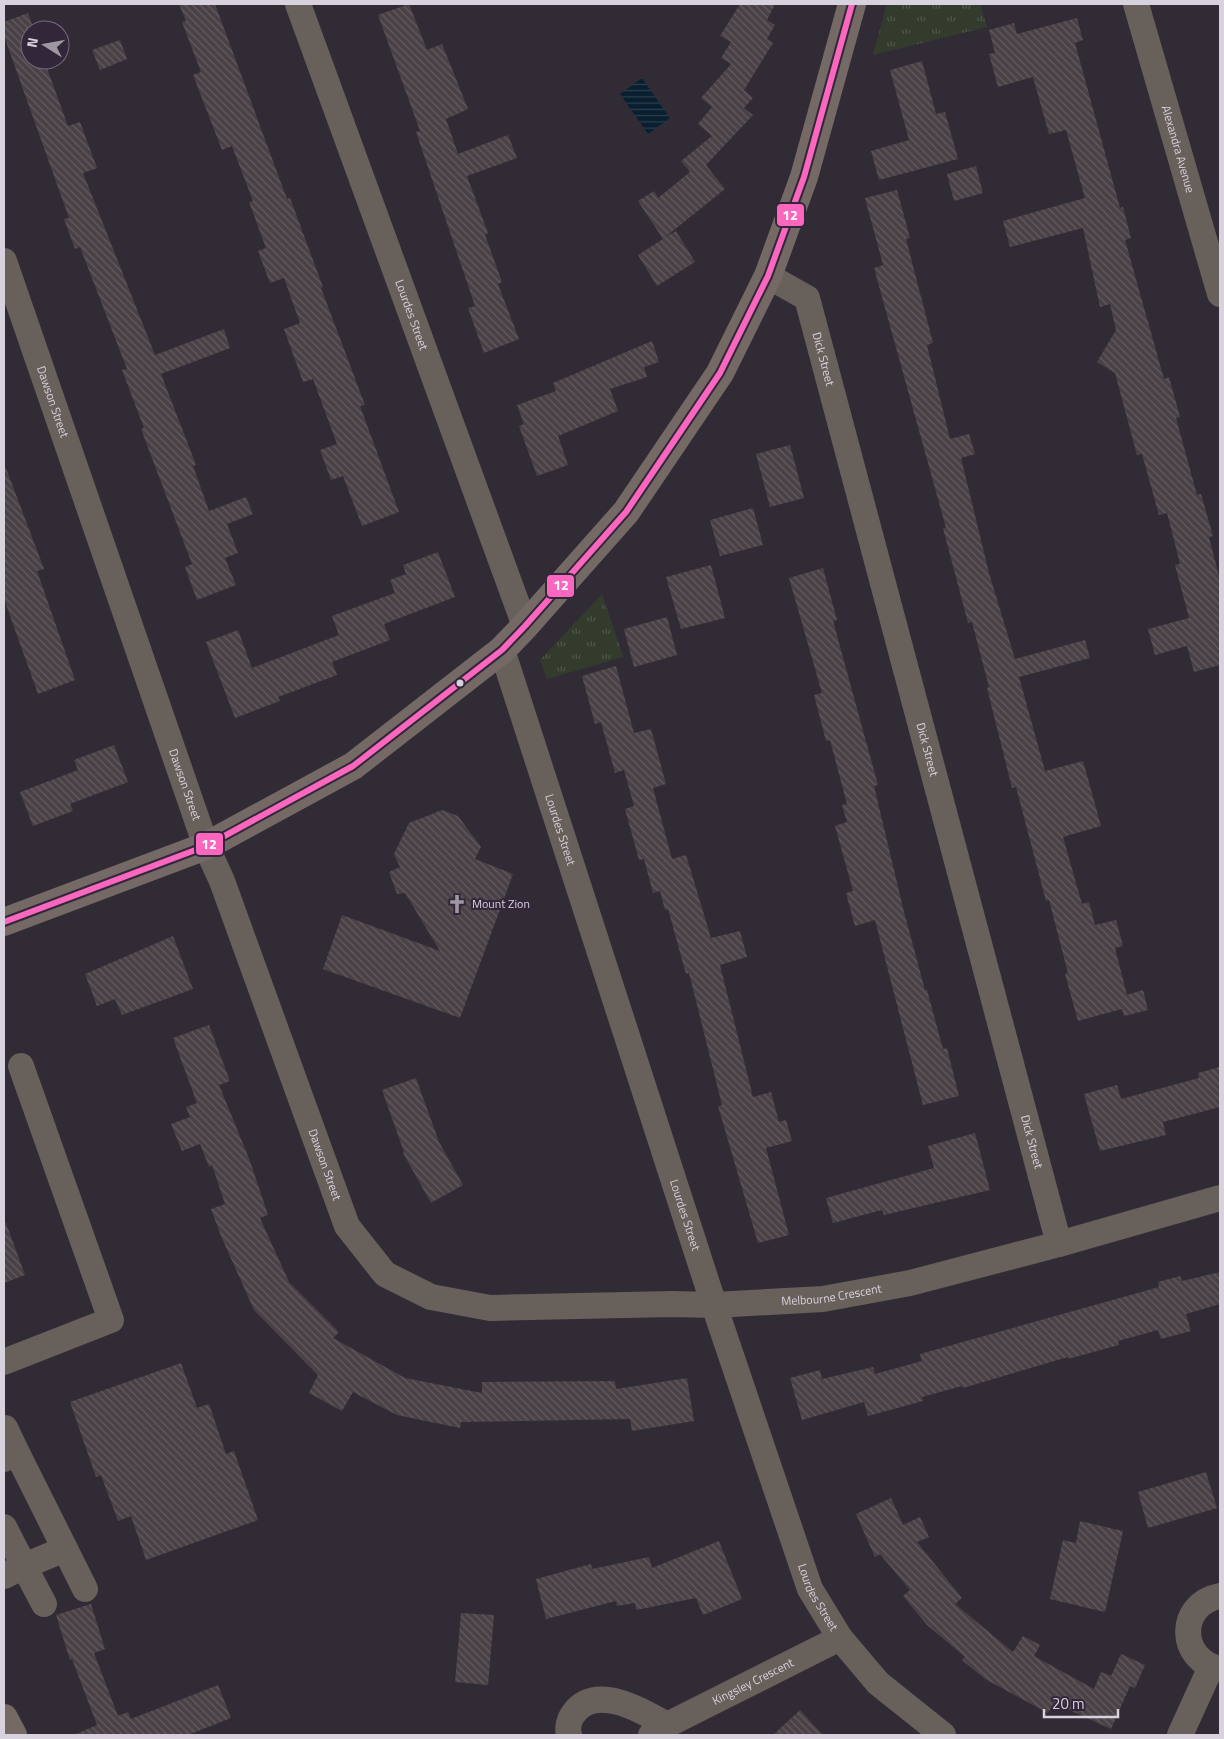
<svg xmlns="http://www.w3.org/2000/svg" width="1224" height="1739" font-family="'Titillium Web',sans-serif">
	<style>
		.grass { fill: url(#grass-tufts) }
		.water { fill: url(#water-rules) }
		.building { fill: url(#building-back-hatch) }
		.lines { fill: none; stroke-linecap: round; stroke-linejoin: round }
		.minor { stroke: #68605b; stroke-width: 26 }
		.major { stroke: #746964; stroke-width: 28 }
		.bus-1-casing { stroke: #32273a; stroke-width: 10 }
		.bus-1 { stroke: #fb67bf; stroke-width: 6 }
		.bus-dot { fill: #d8d2de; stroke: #32273a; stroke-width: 2 }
		.labels { text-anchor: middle; stroke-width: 4; stroke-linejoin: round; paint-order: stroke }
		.street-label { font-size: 12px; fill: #d8d2de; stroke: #32273a }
		.poi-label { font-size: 12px; fill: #d8d2de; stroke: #32273a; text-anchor: start }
		.line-badge { stroke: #32273a; stroke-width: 2 }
		.badge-label { font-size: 14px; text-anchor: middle; font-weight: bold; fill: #fff }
	</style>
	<defs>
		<pattern id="grass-tufts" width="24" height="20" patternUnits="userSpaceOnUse" patternTransform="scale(1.25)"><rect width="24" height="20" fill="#333c2c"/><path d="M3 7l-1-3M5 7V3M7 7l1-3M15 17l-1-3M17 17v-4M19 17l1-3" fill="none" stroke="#50574a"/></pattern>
		<pattern id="water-rules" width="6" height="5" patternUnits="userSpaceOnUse" patternTransform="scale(1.25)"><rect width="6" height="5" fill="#091f30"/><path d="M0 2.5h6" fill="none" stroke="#2c3f4e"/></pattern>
		<pattern id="building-back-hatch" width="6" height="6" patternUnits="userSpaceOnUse" patternTransform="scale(1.25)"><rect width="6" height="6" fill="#494146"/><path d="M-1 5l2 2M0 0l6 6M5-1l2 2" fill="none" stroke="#625c60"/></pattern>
	</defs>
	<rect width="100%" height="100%" fill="#312b36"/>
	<g class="grass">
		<path d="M 887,4 L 980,4 L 987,27 L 873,55 Z"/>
		<path d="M 602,594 L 623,657 L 547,679 L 540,660 Z"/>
	</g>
	<path class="water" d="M 642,78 L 670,118 L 648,134 L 620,94 Z"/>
	<g class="building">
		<path d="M 179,4 L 215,4 L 287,199 L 290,198 L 323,287 L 321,288 L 365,405 L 360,406 L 399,512 L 362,526 L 343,476 L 331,480 L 320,450 L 337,444 L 313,379 L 303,382 L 284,329 L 300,323 L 284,278 L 270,283 L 258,251 L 266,248 L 249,202 L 253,201 L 232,146 L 222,150 L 193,75 L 201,72 L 182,22 L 186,21 Z"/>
		<path d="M 409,4 L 427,50 L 442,44 L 468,109 L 446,119 L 458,154 L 508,135 L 517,158 L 467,176 L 488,233 L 485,235 L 502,282 L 498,284 L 519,339 L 484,353 L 468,308 L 475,306 L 416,132 L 420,131 L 378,15 Z"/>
		<path d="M 740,4 L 775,4 L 767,20 L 775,25 L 767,39 L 773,43 L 744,90 L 753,98 L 744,108 L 753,115 L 706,165 L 725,189 L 664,238 L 676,231 L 695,262 L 657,286 L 638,255 L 663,239 L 638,201 L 654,191 L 658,198 L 690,172 L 681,161 L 712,136 L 698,124 L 712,107 L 701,98 L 731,64 L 721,58 L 731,42 L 720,36 Z"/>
		<path d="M 28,13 L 34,30 L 30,30 L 30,60 L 44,60 L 68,126 L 80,122 L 97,168 L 83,173 L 155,355 L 224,329 L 230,348 L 161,374 L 196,465 L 193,466 L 209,511 L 246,497 L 253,514 L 227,524 L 238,553 L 225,558 L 236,585 L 197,600 L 185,567 L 192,564 L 141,429 L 144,428 L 122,370 L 127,369 L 80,247 L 75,249 L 64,219 L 69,218 L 4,36 L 4,22 Z"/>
		<path d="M 1077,18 L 1083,40 L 1075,43 L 1120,208 L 1123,207 L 1131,238 L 1125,240 L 1164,379 L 1169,377 L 1180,417 L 1176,418 L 1197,495 L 1201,494 L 1213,536 L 1209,537 L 1220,580 L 1220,665 L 1194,672 L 1187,646 L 1155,655 L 1148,629 L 1189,618 L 1175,565 L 1180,564 L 1167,513 L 1159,515 L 1142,454 L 1137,455 L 1115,373 L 1097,362 L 1116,330 L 1110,304 L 1100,307 L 1083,228 L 1010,247 L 1003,221 L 1085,198 L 1066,130 L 1049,134 L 1033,77 L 998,87 L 989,54 L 995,53 L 989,30 L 1014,23 L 1017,34 Z"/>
		<path d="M 120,40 L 127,59 L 100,70 L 92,50 Z"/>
		<path d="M 922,61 L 936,114 L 945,112 L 958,159 L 879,180 L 871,151 L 909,140 L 890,70 Z"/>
		<path d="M 976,166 L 983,193 L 954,201 L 947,174 Z"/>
		<path d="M 897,190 L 910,238 L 906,239 L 933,343 L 927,345 L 950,439 L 969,434 L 975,454 L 961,458 L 989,573 L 1015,659 L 1085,640 L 1090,658 L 1019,677 L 1045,771 L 1083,761 L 1101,826 L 1063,837 L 1082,904 L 1089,902 L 1095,925 L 1116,920 L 1123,946 L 1115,948 L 1127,995 L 1143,990 L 1148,1010 L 1124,1016 L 1122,1009 L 1078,1021 L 1065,974 L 1068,973 L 1049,900 L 1046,901 L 1016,787 L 1012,788 L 987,688 L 989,687 L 972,622 L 968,623 L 943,528 L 946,528 L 874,268 L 883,265 L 865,198 Z"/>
		<path d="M 652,341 L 659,362 L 644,367 L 647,377 L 610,389 L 618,411 L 558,436 L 568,465 L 537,476 L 519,426 L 524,424 L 517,405 L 556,391 L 553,383 Z"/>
		<path d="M 790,445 L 804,498 L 770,507 L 756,454 Z"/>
		<path d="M 6,468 L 44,569 L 37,571 L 75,680 L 38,694 L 4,599 L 4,469 Z"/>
		<path d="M 753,508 L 763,545 L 720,556 L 710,520 Z"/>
		<path d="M 438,552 L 455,597 L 384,624 L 390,640 L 332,662 L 337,675 L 278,697 L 280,701 L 235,718 L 206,642 L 238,630 L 252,668 L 339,635 L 332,616 L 395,593 L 390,580 L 406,574 L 403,565 Z"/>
		<path d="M 711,565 L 725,618 L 681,629 L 666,577 Z"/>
		<path d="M 823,568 L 837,620 L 833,621 L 878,785 L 874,786 L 904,912 L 925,990 L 927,990 L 943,1049 L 947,1048 L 959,1096 L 923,1105 L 875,920 L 855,926 L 846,893 L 853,891 L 835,826 L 847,822 L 842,805 L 847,804 L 830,740 L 826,741 L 814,695 L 822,693 L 789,578 Z"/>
		<path d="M 667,617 L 677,655 L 634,667 L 624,629 Z"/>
		<path d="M 616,666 L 634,733 L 651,729 L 666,784 L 653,788 L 672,859 L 686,855 L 711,938 L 740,931 L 747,957 L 720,965 L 753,1097 L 771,1092 L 779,1122 L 786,1120 L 792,1141 L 766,1148 L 789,1235 L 758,1243 L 718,1106 L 722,1105 L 689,973 L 686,974 L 668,909 L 665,910 L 660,891 L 653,893 L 644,859 L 639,860 L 625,809 L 634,806 L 624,770 L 615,773 L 601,722 L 595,724 L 582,676 Z"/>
		<path d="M 114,745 L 128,782 L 70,804 L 73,811 L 33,826 L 20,792 L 78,770 L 74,760 Z"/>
		<path d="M 442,810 L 458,816 L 481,847 L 475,859 L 513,874 L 460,1018 L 323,969 L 342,915 L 440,951 L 405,893 L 397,894 L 389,872 L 400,867 L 394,854 L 409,823 Z"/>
		<path d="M 173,936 L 193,989 L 122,1015 L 115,999 L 97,1006 L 85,974 Z"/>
		<path d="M 209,1025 L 230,1081 L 219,1085 L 250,1161 L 268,1215 L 260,1218 L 289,1282 L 339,1332 L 333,1338 L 405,1378 L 482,1393 L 482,1382 L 615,1381 L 616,1389 L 687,1378 L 694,1421 L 632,1431 L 630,1419 L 461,1422 L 460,1428 L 397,1415 L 353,1392 L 342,1411 L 309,1393 L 318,1375 L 254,1310 L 221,1236 L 211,1209 L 225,1204 L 212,1165 L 209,1167 L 200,1144 L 182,1151 L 171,1124 L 190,1117 L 186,1107 L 197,1103 L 173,1038 Z"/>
		<path d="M 1220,1067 L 1220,1107 L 1163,1122 L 1166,1135 L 1100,1151 L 1084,1094 L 1117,1085 L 1121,1099 L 1199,1078 L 1198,1073 Z"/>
		<path d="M 416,1078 L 439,1142 L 463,1185 L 431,1203 L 403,1153 L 404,1152 L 382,1090 Z"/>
		<path d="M 975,1133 L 990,1190 L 884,1215 L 882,1210 L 833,1223 L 826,1198 L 934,1168 L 928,1146 Z"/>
		<path d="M 4,1223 L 6,1223 L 25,1275 L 4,1283 Z"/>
		<path d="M 1220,1272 L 1220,1304 L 1186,1314 L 1191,1331 L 1161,1339 L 1158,1330 L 1118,1341 L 1119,1345 L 1068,1359 L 1068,1357 L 963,1388 L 962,1386 L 922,1397 L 923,1401 L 868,1416 L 864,1402 L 802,1420 L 790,1378 L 820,1370 L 822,1379 L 873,1367 L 875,1374 L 922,1361 L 920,1354 L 1159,1287 L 1158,1282 L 1180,1276 L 1182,1281 Z"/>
		<path d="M 181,1363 L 197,1408 L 209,1404 L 226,1454 L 234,1451 L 258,1520 L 146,1560 L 131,1516 L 118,1521 L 101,1475 L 96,1477 L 70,1402 Z"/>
		<path d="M 1206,1472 L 1217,1508 L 1148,1528 L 1138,1492 Z"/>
		<path d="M 891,1498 L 903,1525 L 920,1517 L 929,1537 L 917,1542 L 962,1598 L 955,1604 L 1013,1652 L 1023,1636 L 1040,1645 L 1034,1656 L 1094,1689 L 1101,1672 L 1111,1676 L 1121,1654 L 1145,1665 L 1135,1688 L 1130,1686 L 1111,1729 L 1054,1703 L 1048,1713 L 985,1679 L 962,1660 L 965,1657 L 927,1625 L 903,1596 L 910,1590 L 880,1554 L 875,1557 L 856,1514 Z"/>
		<path d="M 1080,1521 L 1123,1531 L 1105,1612 L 1050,1599 L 1063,1540 L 1076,1543 Z"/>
		<path d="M 719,1541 L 742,1599 L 703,1615 L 696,1598 L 636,1610 L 635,1603 L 617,1606 L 616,1601 L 546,1619 L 536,1579 L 591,1564 L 592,1569 L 649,1557 L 652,1568 Z"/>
		<path d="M 91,1604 L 105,1649 L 94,1653 L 118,1716 L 128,1712 L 131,1719 L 218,1685 L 231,1718 L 188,1735 L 74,1735 L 97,1725 L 72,1659 L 70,1660 L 56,1615 Z"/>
		<path d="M 461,1613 L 494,1615 L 488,1685 L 455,1682 Z"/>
		<path d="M 800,1710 L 823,1735 L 773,1735 Z"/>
	</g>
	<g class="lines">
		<g class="minor">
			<path id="s1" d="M 298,4 L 525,626"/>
			<path id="s2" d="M 1136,4 L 1220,294"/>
			<path id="s3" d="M 4,261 L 206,846 L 222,881 L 347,1226 L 385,1274 L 431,1297 L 490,1308 L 672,1304 L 714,1305 L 823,1299 L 910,1283 L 1059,1244 L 1220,1198"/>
			<path id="s4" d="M 768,276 L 807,298 L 1059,1244"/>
			<path id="s5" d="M 502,650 L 714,1305 L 810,1589 L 840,1638 L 878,1683 L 943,1735"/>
			<path d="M 4,1362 L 111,1320 L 21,1066"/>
			<path d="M 5,1428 L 17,1453"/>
			<path d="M 4,1459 L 17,1453 L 85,1589"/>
			<path d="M 4,1527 L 24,1566 L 4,1576"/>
			<path d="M 1220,1596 C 1177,1604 1178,1660 1220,1669"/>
			<path d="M 44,1604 L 24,1566 L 65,1549"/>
			<path d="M 569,1735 C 567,1728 569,1719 574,1713 C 596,1683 643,1711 667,1725"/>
			<path id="s6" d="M 651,1735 L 667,1725 L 840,1638"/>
			<path d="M 1180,1735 L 1211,1667"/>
		</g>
		<g class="major">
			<path d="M 4,922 L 206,846 L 353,766 L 502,650 L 525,626 L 626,512 L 720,373 L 768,276 L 804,177 L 852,4"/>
			<path d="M 4,1718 L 13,1735"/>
		</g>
		<g class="bus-1-casing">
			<path id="bus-1" d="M 4,922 L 206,846 L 353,766 L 502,650 L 525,626 L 626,512 L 720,373 L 768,276 L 804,177 L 852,4"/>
		</g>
		<use href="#bus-1" class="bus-1"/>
	</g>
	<defs>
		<g id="church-bare" transform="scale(1.5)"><path d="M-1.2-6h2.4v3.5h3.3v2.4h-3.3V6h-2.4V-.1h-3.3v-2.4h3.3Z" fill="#9e98a3" stroke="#32273a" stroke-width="2.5" paint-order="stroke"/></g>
	</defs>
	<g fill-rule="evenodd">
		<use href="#church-bare" x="457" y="904"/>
	</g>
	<circle class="bus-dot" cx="460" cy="683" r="4.5"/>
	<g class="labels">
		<g class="street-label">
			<text dy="4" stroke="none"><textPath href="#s2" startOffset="151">Alexandra Avenue</textPath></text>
			<text dy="4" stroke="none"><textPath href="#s1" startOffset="331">Lourdes Street</textPath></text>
			<text dy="4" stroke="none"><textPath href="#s4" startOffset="108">Dick Street</textPath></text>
			<text dy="4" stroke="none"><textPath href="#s3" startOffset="149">Dawson Street</textPath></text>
			<text dy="4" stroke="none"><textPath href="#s4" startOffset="512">Dick Street</textPath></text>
			<text dy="4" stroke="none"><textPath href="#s3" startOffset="554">Dawson Street</textPath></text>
			<text dy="4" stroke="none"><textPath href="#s5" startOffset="189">Lourdes Street</textPath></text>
			<text dy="4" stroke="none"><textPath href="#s4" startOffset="918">Dick Street</textPath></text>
			<text dy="4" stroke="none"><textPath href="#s3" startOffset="959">Dawson Street</textPath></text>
			<text dy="4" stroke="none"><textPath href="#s5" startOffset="594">Lourdes Street</textPath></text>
			<text dy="4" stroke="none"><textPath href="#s3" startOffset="1539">Melbourne Crescent</textPath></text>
			<text dy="4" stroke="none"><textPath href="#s5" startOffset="999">Lourdes Street</textPath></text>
			<text dy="4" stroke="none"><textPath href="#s6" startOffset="115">Kingsley Crescent</textPath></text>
		</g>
		<g class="poi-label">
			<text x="472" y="908">Mount Zion</text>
		</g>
	</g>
	<g class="line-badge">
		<rect x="776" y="203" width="29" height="24" rx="5" fill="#fb67bf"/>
		<rect x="546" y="574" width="29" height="24" rx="5" fill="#fb67bf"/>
		<rect x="195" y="832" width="29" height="24" rx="5" fill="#fb67bf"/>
	</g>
	<g class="badge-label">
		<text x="790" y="220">12</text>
		<text x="561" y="590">12</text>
		<text x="209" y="849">12</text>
	</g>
	<rect width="1224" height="1739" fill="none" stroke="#d8d2de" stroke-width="10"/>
	<g transform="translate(45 45) rotate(281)"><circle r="24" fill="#32273a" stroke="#746b7c"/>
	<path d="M0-4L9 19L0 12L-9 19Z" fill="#9e98a3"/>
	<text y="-8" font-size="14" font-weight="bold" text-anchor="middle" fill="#d8d2de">N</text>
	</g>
	<path d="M1044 1709v8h74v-8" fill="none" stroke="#d8d2de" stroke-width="2.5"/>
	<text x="1052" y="1709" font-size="15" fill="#d8d2de" stroke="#32273a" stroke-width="4" paint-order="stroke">20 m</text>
</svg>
